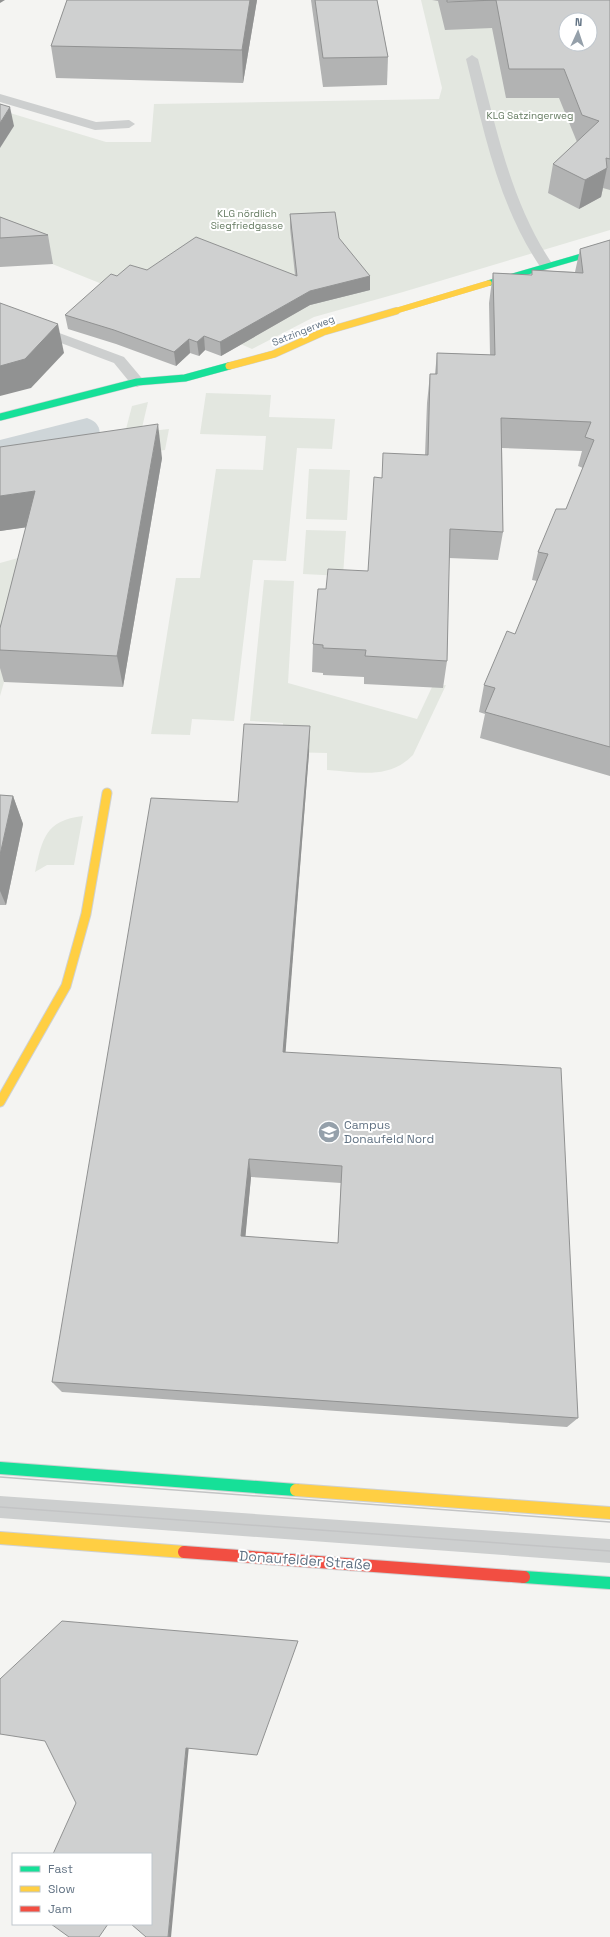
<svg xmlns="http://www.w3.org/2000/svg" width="610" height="1937" font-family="'Space Grotesk',sans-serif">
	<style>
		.green { fill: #e3e7e0; fill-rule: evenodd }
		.water { fill: #ced5d8 }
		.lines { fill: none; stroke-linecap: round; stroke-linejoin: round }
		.fast-far2-casing { stroke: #cfd1d2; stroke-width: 6 }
		.fast-far1-casing { stroke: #cfd1d2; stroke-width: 8 }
		.fast-casing { stroke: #cfd1d2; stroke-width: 14 }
		.slow-far3-casing { stroke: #cfd1d2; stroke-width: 6 }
		.slow-far2-casing { stroke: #cfd1d2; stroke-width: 8 }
		.slow-far1-casing { stroke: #cfd1d2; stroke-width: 11 }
		.slow-casing { stroke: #cfd1d2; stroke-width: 14 }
		.jam-casing { stroke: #cfd1d2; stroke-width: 14 }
		.lane { fill: #cdcfcf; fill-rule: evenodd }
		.street { fill: #cdcfcf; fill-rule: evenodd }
		.fast-far2 { stroke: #16e098; stroke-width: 5.5 }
		.fast-far1 { stroke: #16e098; stroke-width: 7 }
		.fast { stroke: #16e098; stroke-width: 12 }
		.slow-far3 { stroke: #ffcf43; stroke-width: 5.5 }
		.slow-far2 { stroke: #ffcf43; stroke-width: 7 }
		.slow-far1 { stroke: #ffcf43; stroke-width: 9 }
		.slow { stroke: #ffcf43; stroke-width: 12 }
		.jam { stroke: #f24e42; stroke-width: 12 }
		.tram { stroke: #c3c4c5; stroke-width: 1.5 }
		.wall { fill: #b2b3b3; fill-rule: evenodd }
		.shaded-wall { fill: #919292 }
		.building { fill: #cfd0d0; stroke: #919292; fill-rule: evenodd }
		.labels { text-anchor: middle; stroke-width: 4; stroke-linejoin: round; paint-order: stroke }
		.far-park-label { font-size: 10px; fill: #657b61; stroke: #fff }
		.far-street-label { font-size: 10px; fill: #627384; stroke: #fff }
		.poi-label { font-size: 12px; fill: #627384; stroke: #fff; text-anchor: start }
		.near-street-label { font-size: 14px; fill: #627384; stroke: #fff }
	</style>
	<rect width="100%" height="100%" fill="#f4f4f2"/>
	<g class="green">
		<path d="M 421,0 L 610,0 L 610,230 L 403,292 L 314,317 L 252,349 L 112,288 L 0,243 L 0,110 L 106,142 L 151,142 L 154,104 L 439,99 L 442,88 ZM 566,20 L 590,20 L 590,44 L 566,44 Z"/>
		<path d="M 206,393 L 271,395 L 269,417 L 335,419 L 332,449 L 297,448 L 286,561 L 253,560 L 234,721 L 192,719 L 190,735 L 151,734 L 176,578 L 200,578 L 216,469 L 263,470 L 266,436 L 200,434 Z"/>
		<path d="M 148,402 L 141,432 L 169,429 L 165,450 L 119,456 L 132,406 Z"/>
		<path d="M 309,469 L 350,470 L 347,520 L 306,519 Z"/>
		<path d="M 306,530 L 346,531 L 343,576 L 303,574 Z"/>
		<path d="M 36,553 L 4,682 L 0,696 L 0,563 Z"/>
		<path d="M 264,580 L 294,581 L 288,683 L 417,719 L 432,687 L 446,685 L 413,755 C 389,780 358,772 327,770 L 327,753 L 283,752 L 283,723 L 250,721 Z"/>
		<path d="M 83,816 L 74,865 L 47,865 L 35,872 C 42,840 45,820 83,816 Z"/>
	</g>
	<path class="water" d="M 87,418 C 97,422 100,426 100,437 L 0,465 L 0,440 Z"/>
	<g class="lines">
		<g class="fast-far2-casing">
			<path id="fast-far2" d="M 489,283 L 610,248"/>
		</g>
		<g class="fast-far1-casing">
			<path id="fast-far1" d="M 0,417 L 137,382 L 185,378 L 229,366"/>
		</g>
		<g class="fast-casing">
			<g id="fast">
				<path d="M 0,1468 L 296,1490"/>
				<path d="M 524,1577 L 610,1583"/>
			</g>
		</g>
		<g class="slow-far3-casing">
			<path id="slow-far3" d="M 392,312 L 489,283"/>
		</g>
		<g class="slow-far2-casing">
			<path id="slow-far2" d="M 229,366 L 274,354 L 323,332 L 396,311"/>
		</g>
		<g class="slow-far1-casing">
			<path id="slow-far1" d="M 0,1102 L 66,986 L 86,914 L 107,793"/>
		</g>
		<g class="slow-casing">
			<g id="slow">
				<path d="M 296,1490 L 610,1513"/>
				<path d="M 0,1538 L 184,1552"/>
			</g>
		</g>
		<g class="jam-casing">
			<path id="jam" d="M 184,1552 L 524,1577"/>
		</g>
		<path class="lane" d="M 0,1496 L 610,1539 L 610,1563 L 0,1518 Z"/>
		<g class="street">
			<path d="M 472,55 L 478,59 C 497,131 511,203 553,265 L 551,268 L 541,268 C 498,205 484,131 466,59 Z"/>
			<path d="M 0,94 L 96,122 L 129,120 L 135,124 L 129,128 L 95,130 L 0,102 Z"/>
			<path d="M 0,311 L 124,357 L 145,382 L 142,385 L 137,387 L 132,385 L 114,363 L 0,320 Z"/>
		</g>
		<use href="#fast-far2" class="fast-far2"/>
		<use href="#fast-far1" class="fast-far1"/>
		<use href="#fast" class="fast"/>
		<use href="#slow-far3" class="slow-far3"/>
		<use href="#slow-far2" class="slow-far2"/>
		<use href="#slow-far1" class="slow-far1"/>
		<use href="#slow" class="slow"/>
		<use href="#jam" class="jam"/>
		<g class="tram">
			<path d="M 0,1477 L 610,1522"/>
			<path d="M 0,1507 L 610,1551"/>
		</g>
	</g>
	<g class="wall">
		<path d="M 67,0 L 257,0 L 243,83 L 56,78 L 51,46 Z"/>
		<path d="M 311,0 L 377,0 L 388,57 L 387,85 L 323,87 Z"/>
		<path d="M 432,0 L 610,0 L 610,190 L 603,188 L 601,197 L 579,209 L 548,193 L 553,164 L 577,142 L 559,98 L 506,98 L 492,28 L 445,30 L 438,1 Z"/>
		<path d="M 290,214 L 339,238 L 370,290 L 310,305 L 221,356 L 205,350 L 199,356 L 190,353 L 176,366 L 116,344 L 68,329 L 65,315 L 117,276 L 147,270 L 295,275 L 290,228 Z"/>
		<path d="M 0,217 L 48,235 L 53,264 L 0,267 Z"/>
		<path d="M 610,240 L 610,776 L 480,738 L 485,714 L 479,712 L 484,685 L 515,634 L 537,581 L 532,580 L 538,552 L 566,509 L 583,468 L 578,466 L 582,451 L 502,448 L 503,532 L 498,560 L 449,558 L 447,661 L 443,688 L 364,684 L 364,677 L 323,675 L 323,673 L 312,672 L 313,644 L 326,589 L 368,571 L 382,478 L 425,455 L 427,403 L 430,374 L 435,374 L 437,353 L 490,355 L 489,303 L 493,273 L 532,275 L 532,270 L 575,272 L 580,249 Z"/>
		<path d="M 0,447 L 162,458 L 123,687 L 4,682 L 0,668 L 0,628 L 26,527 L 0,531 Z"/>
		<path d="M 309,753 L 285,1052 L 578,1418 L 567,1427 L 62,1392 L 52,1382 L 238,802 ZM 251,1177 L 341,1183 L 338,1243 L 245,1237 Z"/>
		<path d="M 0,795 L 13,796 L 23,824 L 6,905 L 0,905 Z"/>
	</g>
	<g class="shaded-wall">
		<path d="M 0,0 L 5,0 L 0,3 Z"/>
		<path d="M 250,0 L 257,0 L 243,83 L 242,50 Z"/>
		<path d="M 10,107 L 14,126 L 0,148 L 0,123 Z"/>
		<path d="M 607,168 L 601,197 L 579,209 L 585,180 Z"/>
		<path d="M 370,276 L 370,290 L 310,305 L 221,356 L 220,342 L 310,291 Z"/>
		<path d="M 58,324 L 64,353 L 31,388 L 0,396 L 0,366 Z"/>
		<path d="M 204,336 L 205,350 L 199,356 L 197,342 Z"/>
		<path d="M 189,339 L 190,353 L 176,366 L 174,352 Z"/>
		<path d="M 158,424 L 162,458 L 123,687 L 117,656 Z"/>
		<path d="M 35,491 L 43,525 L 0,531 L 0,496 Z"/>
		<path d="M 310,726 L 309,753 L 284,1072 L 283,1052 Z"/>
		<path d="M 13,796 L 23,824 L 6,905 L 0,891 L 0,855 Z"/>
		<path d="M 249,1159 L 251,1177 L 244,1252 L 241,1236 Z"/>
		<path d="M 189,1745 L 171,1937 L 168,1937 L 186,1748 Z"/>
	</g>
	<g class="building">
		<path d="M 67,0 L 250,0 L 242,50 L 51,46 Z"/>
		<path d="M 315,0 L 377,0 L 388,57 L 323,58 Z"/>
		<path d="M 447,0 L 610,0 L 610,159 L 606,158 L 607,168 L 585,180 L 553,164 L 599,121 L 582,115 L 564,69 L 509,69 L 496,0 L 447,2 ZM 566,20 L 590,20 L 590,44 L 566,44 Z"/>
		<path d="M 0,104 L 10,107 L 0,123 Z"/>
		<path d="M 335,212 L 339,238 L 370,276 L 310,291 L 220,342 L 204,336 L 197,342 L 189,339 L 174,352 L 114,330 L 65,315 L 111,274 L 117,276 L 130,265 L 147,270 L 196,237 L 297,276 L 290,214 Z"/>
		<path d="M 0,217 L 48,235 L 0,238 Z"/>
		<path d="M 610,240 L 610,747 L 485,712 L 495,688 L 484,685 L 507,631 L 515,634 L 548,554 L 538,552 L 556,509 L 566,509 L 594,440 L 585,437 L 591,422 L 501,418 L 503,532 L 450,529 L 447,661 L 365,656 L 366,650 L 323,648 L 323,645 L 313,644 L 318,589 L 326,589 L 328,569 L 368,571 L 374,477 L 382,478 L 383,453 L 428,455 L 430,374 L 437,374 L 437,353 L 495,355 L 493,273 L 532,275 L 532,270 L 583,273 L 580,249 Z"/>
		<path d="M 0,303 L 58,324 L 25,359 L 0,366 Z"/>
		<path d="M 158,424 L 117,656 L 0,650 L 0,628 L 35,491 L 0,496 L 0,447 Z"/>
		<path d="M 244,724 L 310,726 L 283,1052 L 561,1068 L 578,1418 L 52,1382 L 151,798 L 238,802 ZM 249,1159 L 342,1166 L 338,1243 L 241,1236 Z"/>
		<path d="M 0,795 L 13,796 L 0,855 Z"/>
		<path d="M 62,1621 L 298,1641 L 257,1755 L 186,1748 L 168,1937 L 146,1937 L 131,1924 L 151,1924 L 151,1854 L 53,1854 L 76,1803 L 45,1741 L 0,1734 L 0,1679 Z"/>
		<path d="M 51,1924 L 108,1924 L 99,1937 L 69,1937 Z"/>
	</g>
	<defs>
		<g id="school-disc" transform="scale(1.15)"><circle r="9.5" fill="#95a0aa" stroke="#fff"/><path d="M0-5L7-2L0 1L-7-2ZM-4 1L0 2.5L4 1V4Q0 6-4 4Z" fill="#fff"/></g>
	</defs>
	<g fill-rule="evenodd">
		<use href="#school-disc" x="329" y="1132"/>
	</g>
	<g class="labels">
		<g class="far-park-label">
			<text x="530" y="119">KLG Satzingerweg</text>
			<text x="247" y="217">KLG nördlich<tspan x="247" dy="12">Siegfriedgasse</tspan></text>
		</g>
		<g class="far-street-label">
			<text transform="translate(303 330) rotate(-22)" y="4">Satzingerweg</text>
		</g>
		<g class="poi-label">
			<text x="344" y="1129">Campus<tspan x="344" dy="14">Donaufeld Nord</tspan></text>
		</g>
		<g class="near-street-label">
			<text transform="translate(305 1560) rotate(4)" y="5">Donaufelder Straße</text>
		</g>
	</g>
	<rect x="12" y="1853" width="140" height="72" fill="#ffffff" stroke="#c0c7ce"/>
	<rect x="20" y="1866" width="20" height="6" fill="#16e098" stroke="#c0c7ce"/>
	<text x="48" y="1873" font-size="12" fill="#627384">Fast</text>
	<rect x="20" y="1886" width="20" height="6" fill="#ffcf43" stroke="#c0c7ce"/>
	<text x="48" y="1893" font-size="12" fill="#627384">Slow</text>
	<rect x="20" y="1906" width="20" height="6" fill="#f24e42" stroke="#c0c7ce"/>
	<text x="48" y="1913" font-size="12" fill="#627384">Jam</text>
	<g transform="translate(578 32) rotate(3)"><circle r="19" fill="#ffffff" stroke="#c0c7ce"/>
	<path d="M0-3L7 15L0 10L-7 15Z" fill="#95a0aa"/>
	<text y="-6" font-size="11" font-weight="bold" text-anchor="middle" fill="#627384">N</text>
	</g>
</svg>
